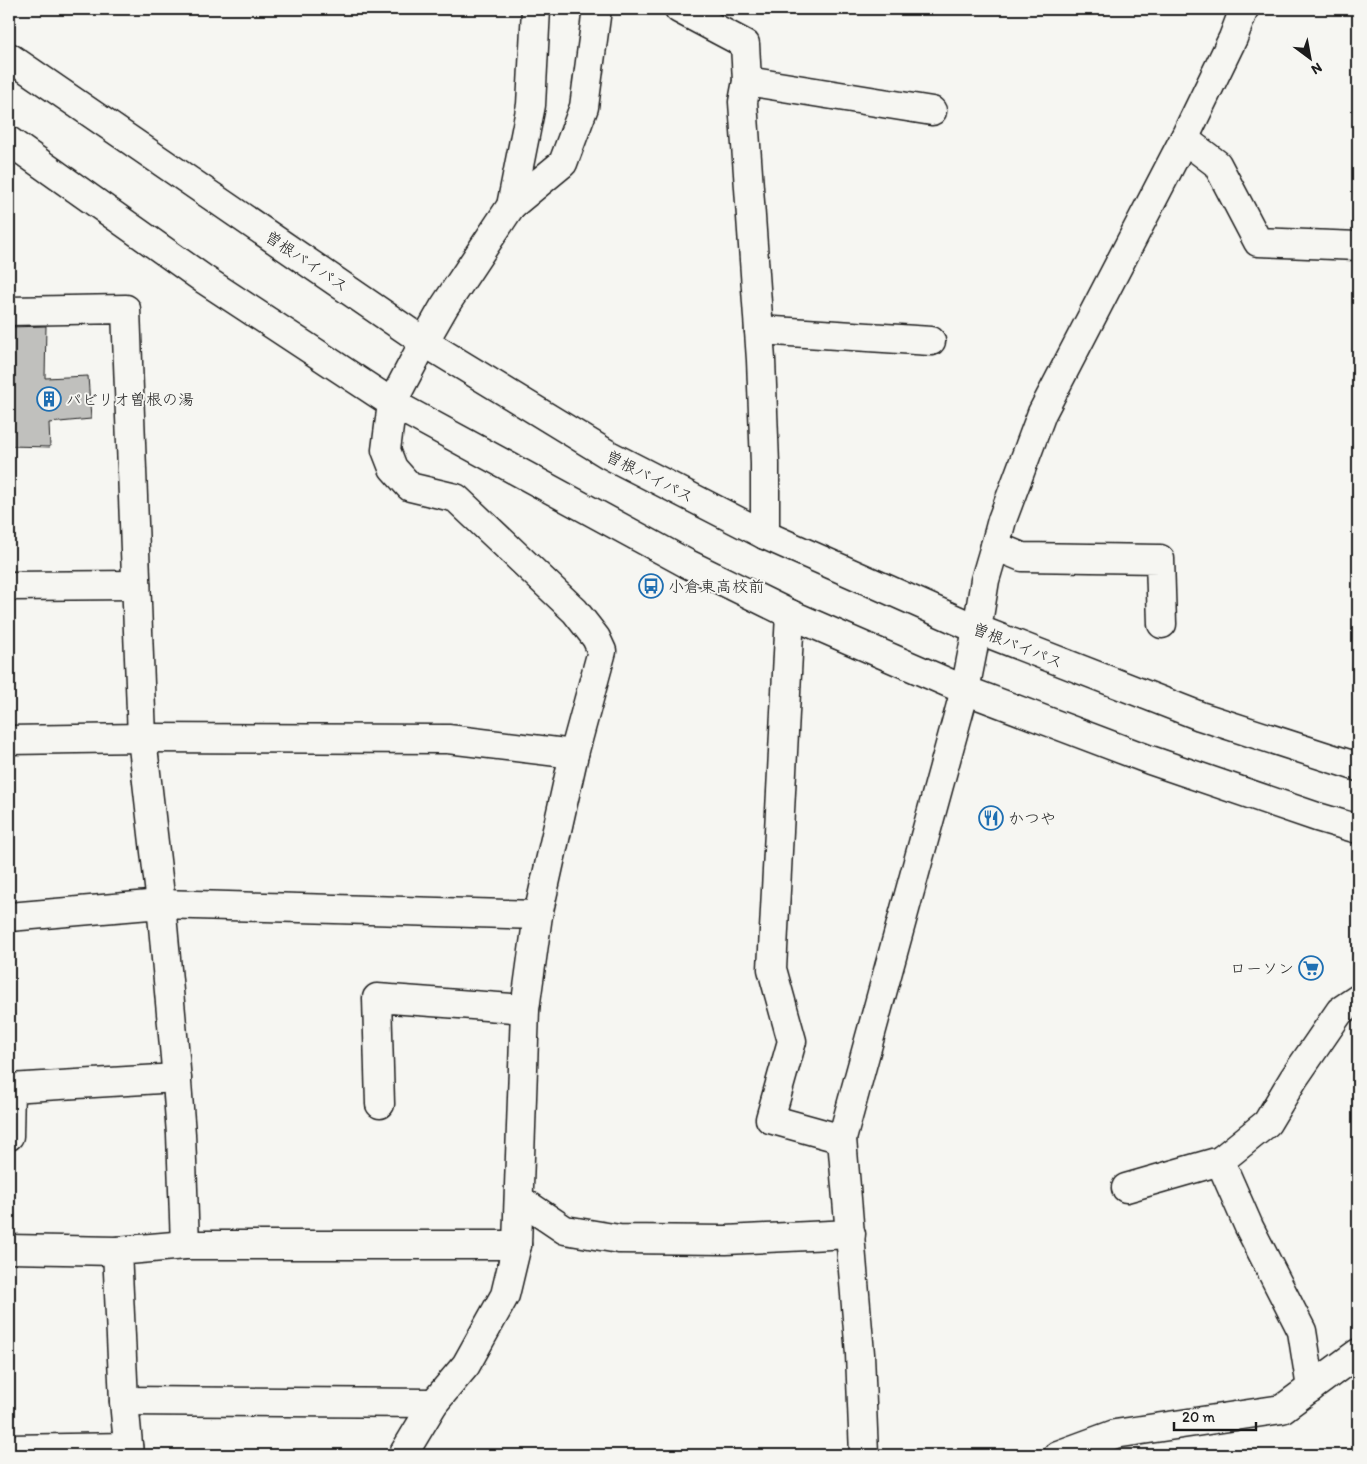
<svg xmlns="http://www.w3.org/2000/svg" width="1367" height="1464" font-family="Itim,'Klee One',sans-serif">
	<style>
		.building { fill: #c0c0bd; stroke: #1c1c1c }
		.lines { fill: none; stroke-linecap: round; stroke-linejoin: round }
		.minor-casing { stroke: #1c1c1c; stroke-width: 31 }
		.highway-casing { stroke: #1c1c1c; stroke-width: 31 }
		.minor { stroke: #f6f6f2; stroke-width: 28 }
		.highway { stroke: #f6f6f2; stroke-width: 28 }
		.labels { text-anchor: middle; stroke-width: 4; stroke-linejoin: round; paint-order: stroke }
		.street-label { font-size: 16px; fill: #1c1c1c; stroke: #f6f6f2 }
		.poi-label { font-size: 16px; fill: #1c1c1c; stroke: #f6f6f2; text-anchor: start }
	</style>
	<rect width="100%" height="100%" fill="#f6f6f2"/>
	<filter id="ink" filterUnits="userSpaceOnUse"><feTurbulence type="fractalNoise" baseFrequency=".02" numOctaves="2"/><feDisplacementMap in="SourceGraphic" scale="10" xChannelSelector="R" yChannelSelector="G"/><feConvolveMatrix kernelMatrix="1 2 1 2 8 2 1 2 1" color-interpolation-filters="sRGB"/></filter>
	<g filter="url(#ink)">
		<path class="building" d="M 46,326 L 45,378 L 88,376 L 91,419 L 49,423 L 50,447 L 9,446 L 9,327 Z"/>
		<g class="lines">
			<g class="minor-casing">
				<g id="minor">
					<path d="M 679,9 L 745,44 L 747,81 L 743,102 L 761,360 L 765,464 L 765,535"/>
					<path d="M 747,81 L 932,111"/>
					<path d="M 1184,139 L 1217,164 L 1258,242 L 1358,246"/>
					<path d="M 511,206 L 563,163 L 584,107 L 597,9"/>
					<path d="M 9,311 L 126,309 L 142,738 L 161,904 L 175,1057 L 181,1134 L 185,1245"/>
					<path d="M 759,330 L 931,341"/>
					<path d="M 995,546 L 1022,557 L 1160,559 L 1162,624"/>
					<path d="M 9,586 L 136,585"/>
					<path d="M 790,614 L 772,969 L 792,1041 L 770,1119 L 842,1139"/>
					<path d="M 9,740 L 142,738 L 448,739 L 574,754"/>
					<path d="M 9,917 L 161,904 L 538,915"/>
					<path d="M 380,1104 L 377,998 L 525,1009"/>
					<path d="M 9,1136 L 10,1088 L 177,1078"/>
					<path d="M 1220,1161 L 1267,1123 L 1294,1078 L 1340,1011 L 1358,999"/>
					<path d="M 1126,1188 L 1220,1161 L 1249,1227 L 1302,1331 L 1311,1388"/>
					<path d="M 519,1199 L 565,1230 L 619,1239 L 726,1240 L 851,1234"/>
					<path d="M 9,1249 L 117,1251 L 185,1245 L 517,1245"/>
					<path d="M 117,1251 L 124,1401 L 129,1455"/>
					<path d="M 124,1401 L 434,1403"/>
					<path d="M 9,1449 L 128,1447"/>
					<path d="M 405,1455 L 404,1453 L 434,1403 L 466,1365 L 505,1295 L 517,1245 L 525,1009 L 538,915 L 574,754 L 602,651 L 596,638 L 575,611 L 456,498 L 410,487 L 393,468 L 386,450 L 392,403 L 424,342 L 444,307 L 511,206 L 531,105 L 536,9"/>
					<path d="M 864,1455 L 860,1354 L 842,1139 L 965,690 L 977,629 L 985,580 L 995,546 L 1002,520 L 1042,413 L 1184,139 L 1233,38 L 1244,9"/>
					<path d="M 1058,1455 L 1115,1434 L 1282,1409 L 1358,1353"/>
				</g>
			</g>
			<g class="highway-casing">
				<g id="highway">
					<path d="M 9,57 L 424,342 L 609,455 L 765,535 L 977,629 L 1200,716 L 1358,767"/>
					<path d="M 9,141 L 205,280 L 392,403 L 686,563 L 790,614 L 965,690 L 1150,760 L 1317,817 L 1358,829"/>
				</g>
			</g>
			<use href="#minor" class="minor"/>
			<use href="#highway" class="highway"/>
		</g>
	</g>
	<defs>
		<g id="building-ring" transform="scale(1.25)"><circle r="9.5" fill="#f6f6f2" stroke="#1f6fb2" stroke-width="1.5"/><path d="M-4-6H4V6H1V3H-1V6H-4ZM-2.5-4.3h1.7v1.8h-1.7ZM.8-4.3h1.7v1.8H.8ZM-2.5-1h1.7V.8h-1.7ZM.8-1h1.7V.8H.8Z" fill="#1f6fb2"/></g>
		<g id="bus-ring" transform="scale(1.25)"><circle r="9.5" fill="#f6f6f2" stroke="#1f6fb2" stroke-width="1.5"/><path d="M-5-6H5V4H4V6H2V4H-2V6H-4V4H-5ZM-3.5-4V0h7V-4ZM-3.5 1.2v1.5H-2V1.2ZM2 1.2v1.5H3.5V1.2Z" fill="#1f6fb2"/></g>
		<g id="restaurant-ring" transform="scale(1.25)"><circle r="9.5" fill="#f6f6f2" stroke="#1f6fb2" stroke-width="1.5"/><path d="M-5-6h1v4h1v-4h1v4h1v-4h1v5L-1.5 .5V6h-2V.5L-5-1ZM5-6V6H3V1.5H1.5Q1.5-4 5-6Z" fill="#1f6fb2"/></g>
		<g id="supermarket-ring" transform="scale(1.25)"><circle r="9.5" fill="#f6f6f2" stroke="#1f6fb2" stroke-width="1.5"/><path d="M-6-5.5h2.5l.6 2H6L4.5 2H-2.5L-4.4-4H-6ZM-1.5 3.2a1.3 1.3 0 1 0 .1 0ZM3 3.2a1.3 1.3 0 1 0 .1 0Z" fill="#1f6fb2"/></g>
	</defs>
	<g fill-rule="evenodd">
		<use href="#building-ring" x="49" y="399"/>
		<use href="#bus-ring" x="651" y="586"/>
		<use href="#restaurant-ring" x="991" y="818"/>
		<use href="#supermarket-ring" x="1311" y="968"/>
	</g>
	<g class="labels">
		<g class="street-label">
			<text transform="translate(307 261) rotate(34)" y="6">曽根バイパス</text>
			<text transform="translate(650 476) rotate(27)" y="6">曽根バイパス</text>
			<text transform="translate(1018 645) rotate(22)" y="6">曽根バイパス</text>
		</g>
		<g class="poi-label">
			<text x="66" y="405">パビリオ曽根の湯</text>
			<text x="668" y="592">小倉東高校前</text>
			<text x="1008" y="824">かつや</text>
			<text x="1294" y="974" text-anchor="end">ローソン</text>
		</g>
	</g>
	<rect width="1367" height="1464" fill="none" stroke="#f6f6f2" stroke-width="30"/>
	<rect x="15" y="15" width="1337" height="1434" fill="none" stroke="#1c1c1c" stroke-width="2" filter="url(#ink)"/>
	<g transform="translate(1310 58) rotate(148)" stroke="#f6f6f2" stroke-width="4" paint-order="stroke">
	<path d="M0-4L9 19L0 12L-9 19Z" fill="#1c1c1c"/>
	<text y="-8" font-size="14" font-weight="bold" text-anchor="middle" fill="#1c1c1c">N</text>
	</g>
	<path d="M1174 1422v8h82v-8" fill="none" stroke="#1c1c1c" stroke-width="2.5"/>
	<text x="1182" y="1422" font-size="15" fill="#1c1c1c" stroke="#f6f6f2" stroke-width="4" paint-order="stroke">20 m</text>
</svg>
